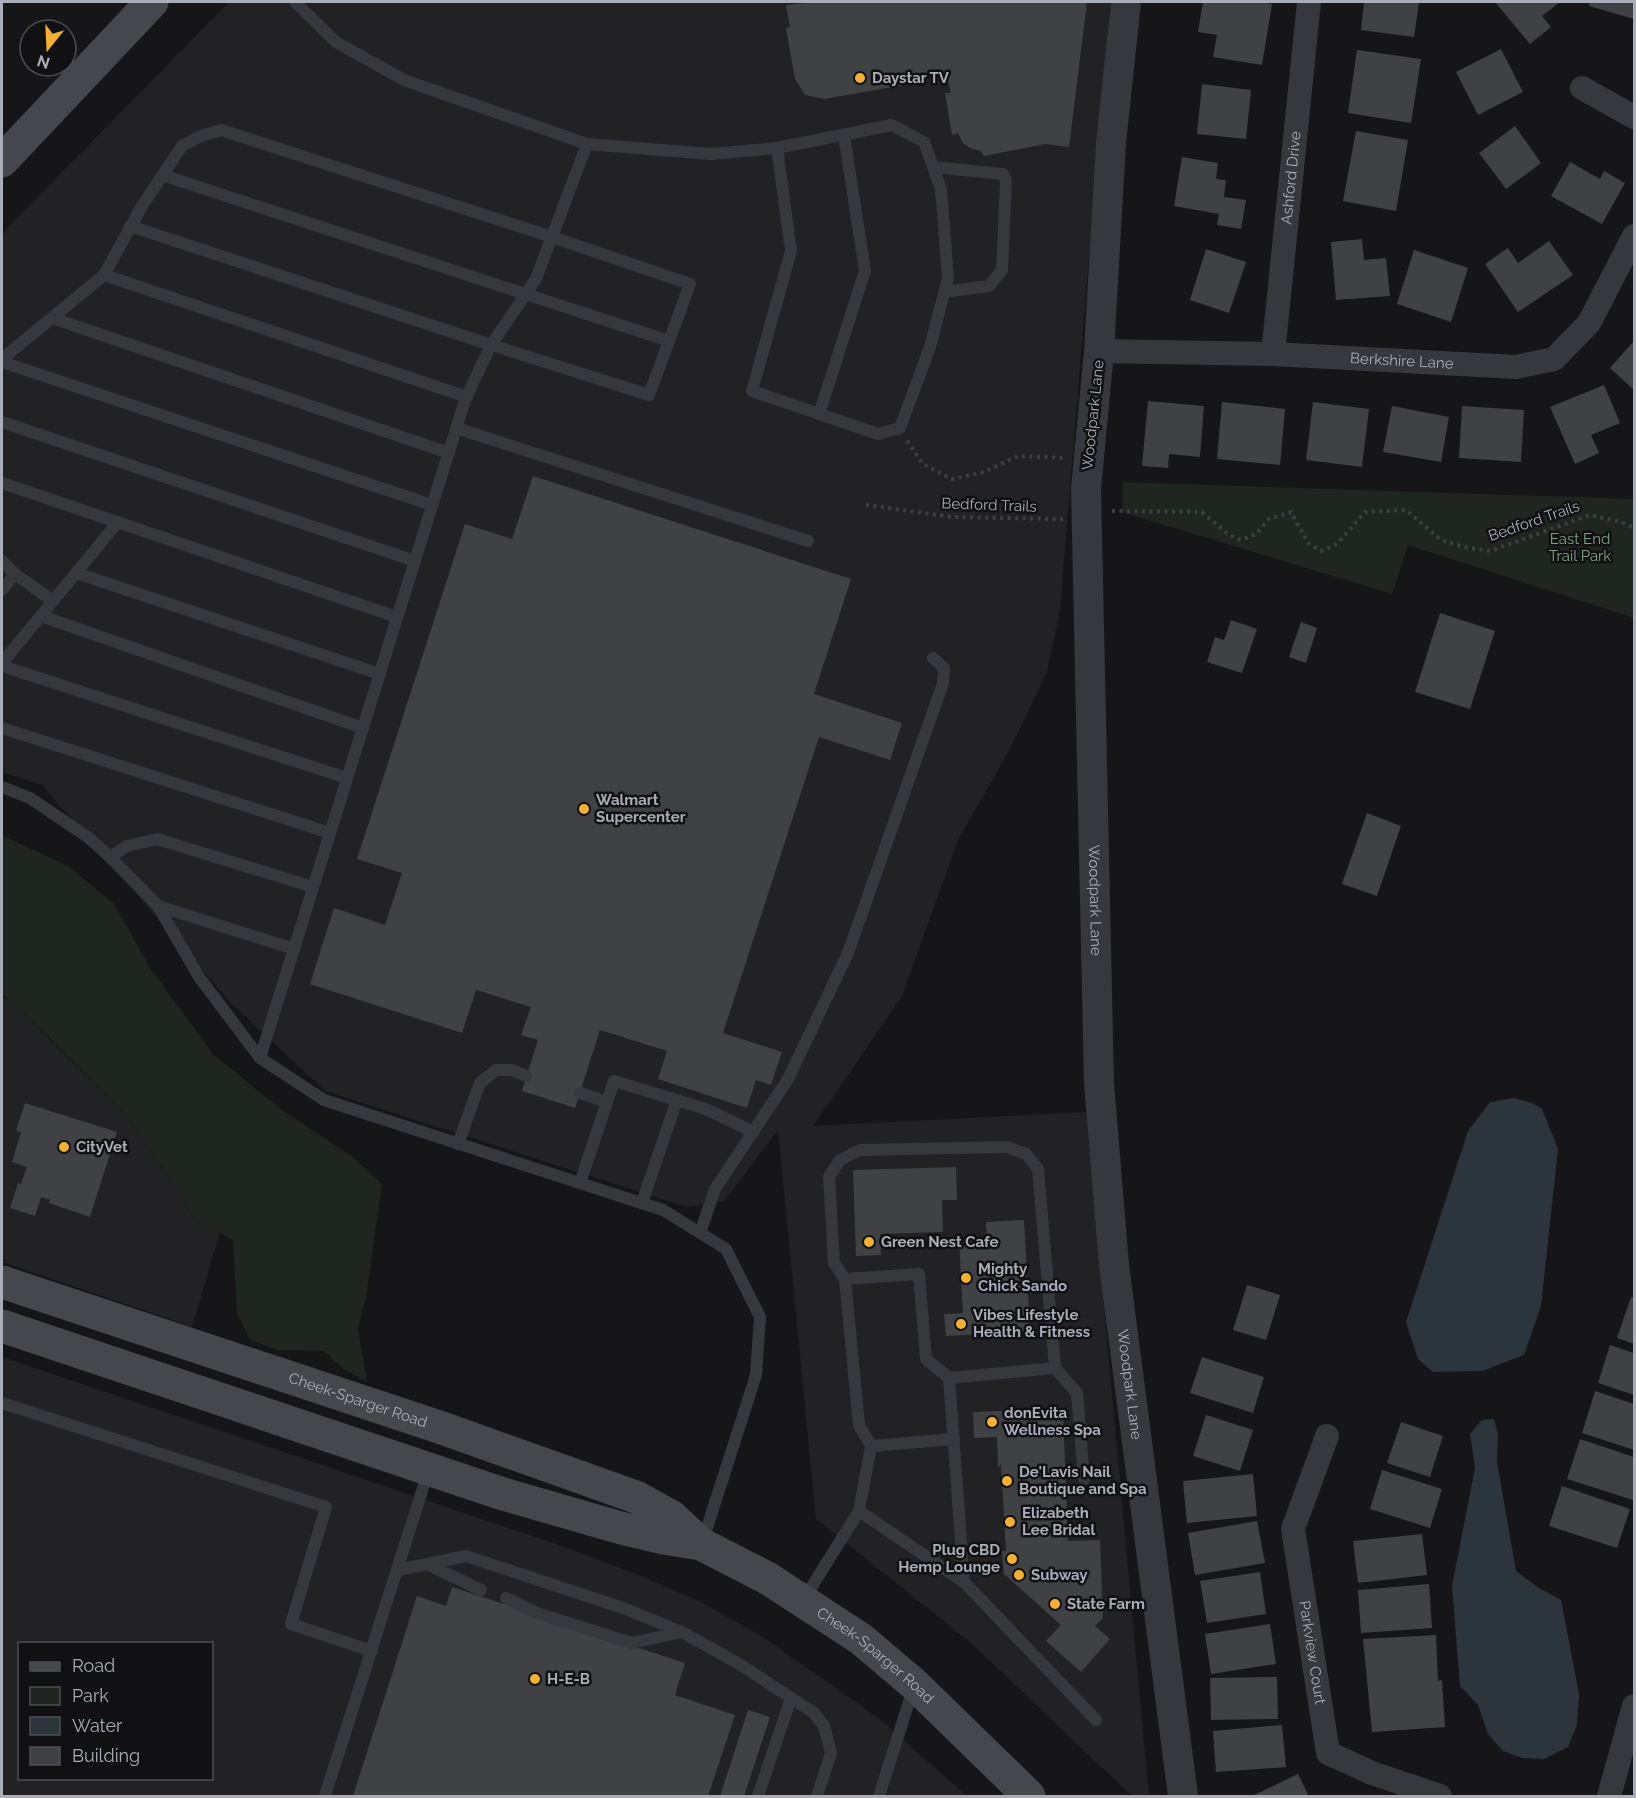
<svg xmlns="http://www.w3.org/2000/svg" width="1636" height="1798" font-family="Raleway,sans-serif">
	<style>
		.built { fill: #222225; fill-rule: evenodd }
		.green { fill: #1e261f }
		.water { fill: #2c353c }
		.building { fill: #404145 }
		.lines { fill: none; stroke-linecap: round; stroke-linejoin: round }
		.path { stroke: #3d3f44; stroke-width: 4; stroke-dasharray: 3 4.5; stroke-linecap: butt }
		.service { stroke: #37383d; stroke-width: 12 }
		.minor { stroke: #37383d; stroke-width: 24 }
		.tertiary { stroke: #37383d; stroke-width: 30 }
		.secondary { stroke: #45474d; stroke-width: 33 }
		.poi-dot { fill: #f2b134; stroke: #111113; stroke-width: 2 }
		.labels { text-anchor: middle; stroke-width: 5; stroke-linejoin: round; paint-order: stroke }
		.poi-label { font-size: 15px; font-weight: bold; fill: #a8adb8; stroke: #111113; text-anchor: start }
		.street-label { font-size: 15px; fill: #a8adb8; stroke: #111113 }
		.park-label { font-size: 15px; fill: #7fa381; stroke: #111113 }
	</style>
	<rect width="100%" height="100%" fill="#161618"/>
	<g class="built">
		<path d="M 229,2 L 1110,2 L 1060,610 L 1047,672 L 1009,751 L 958,840 L 902,996 L 813,1126 L 1086,1112 L 1149,1796 L 1132,1796 L 971,1643 L 816,1519 L 778,1130 L 724,1201 L 687,1207 L 325,1091 L 230,1002 L 42,785 L 2,772 L 2,236 L 7,228 Z"/>
		<path d="M 2,997 L 10,999 L 128,1118 L 184,1198 L 193,1218 L 220,1232 L 192,1327 L 2,1262 Z"/>
		<path d="M 2,1357 L 556,1544 L 636,1574 L 701,1602 L 763,1637 L 880,1719 L 967,1796 L 2,1796 ZM 20,1644 L 212,1644 L 212,1778 L 20,1778 Z"/>
	</g>
	<g class="green">
		<path d="M 1123,482 L 1634,499 L 1634,618 L 1408,545 L 1392,594 L 1122,512 Z"/>
		<path d="M 2,835 L 68,866 L 114,904 L 150,968 L 213,1054 L 279,1108 L 354,1158 L 382,1184 L 366,1298 L 358,1328 L 367,1382 L 345,1370 L 324,1351 L 279,1350 L 250,1340 L 237,1313 L 233,1240 L 193,1218 L 184,1198 L 128,1118 L 49,1037 L 10,1000 L 2,994 Z"/>
	</g>
	<g class="water">
		<path d="M 1514,1098 L 1533,1103 L 1542,1109 L 1558,1149 L 1541,1306 L 1524,1355 L 1482,1371 L 1433,1372 L 1418,1359 L 1406,1322 L 1468,1131 L 1490,1102 Z"/>
		<path d="M 1494,1419 L 1498,1434 L 1497,1462 L 1516,1571 L 1539,1588 L 1561,1600 L 1579,1694 L 1577,1725 L 1568,1747 L 1544,1759 L 1522,1758 L 1503,1751 L 1488,1734 L 1478,1705 L 1460,1686 L 1452,1586 L 1475,1468 L 1470,1434 L 1482,1420 Z"/>
	</g>
	<g class="building">
		<path d="M 1203,2 L 1260,2 L 1272,4 L 1262,65 L 1213,57 L 1217,35 L 1198,32 Z"/>
		<path d="M 1364,2 L 1419,2 L 1414,37 L 1361,30 Z"/>
		<path d="M 1495,2 L 1560,2 L 1542,16 L 1551,27 L 1530,44 Z"/>
		<path d="M 1590,2 L 1634,2 L 1634,19 L 1589,6 Z"/>
		<path d="M 807,3 L 1087,2 L 1069,147 L 1045,144 L 984,156 L 981,151 L 970,148 L 963,143 L 958,133 L 952,135 L 945,93 L 951,93 L 946,73 L 926,77 L 927,81 L 824,99 L 805,95 L 795,79 L 786,28 L 790,27 L 786,5 Z"/>
		<path d="M 1501,49 L 1523,92 L 1478,115 L 1456,72 Z"/>
		<path d="M 1357,50 L 1421,59 L 1411,123 L 1348,113 Z"/>
		<path d="M 1202,84 L 1251,90 L 1246,139 L 1197,134 Z"/>
		<path d="M 1515,126 L 1541,163 L 1506,189 L 1479,153 Z"/>
		<path d="M 1356,131 L 1408,140 L 1396,211 L 1343,201 Z"/>
		<path d="M 1182,157 L 1218,163 L 1216,179 L 1226,180 L 1224,197 L 1246,200 L 1241,229 L 1217,225 L 1219,214 L 1174,206 Z"/>
		<path d="M 1570,162 L 1600,179 L 1604,171 L 1625,183 L 1602,224 L 1551,196 Z"/>
		<path d="M 1362,239 L 1364,260 L 1386,258 L 1390,296 L 1336,300 L 1331,242 Z"/>
		<path d="M 1549,241 L 1573,275 L 1518,312 L 1485,264 L 1508,248 L 1518,263 Z"/>
		<path d="M 1206,249 L 1246,262 L 1229,313 L 1190,300 Z"/>
		<path d="M 1414,250 L 1468,268 L 1451,322 L 1397,304 Z"/>
		<path d="M 1634,341 L 1634,390 L 1610,368 Z"/>
		<path d="M 1604,385 L 1620,423 L 1591,435 L 1599,453 L 1575,464 L 1550,407 Z"/>
		<path d="M 1148,401 L 1204,406 L 1200,457 L 1169,454 L 1168,468 L 1142,466 Z"/>
		<path d="M 1222,402 L 1285,409 L 1280,465 L 1217,459 Z"/>
		<path d="M 1313,402 L 1369,409 L 1362,467 L 1306,460 Z"/>
		<path d="M 1392,406 L 1449,417 L 1441,462 L 1383,452 Z"/>
		<path d="M 1462,406 L 1524,410 L 1521,462 L 1459,458 Z"/>
		<path d="M 533,476 L 851,579 L 814,694 L 902,723 L 890,760 L 819,737 L 723,1033 L 782,1052 L 771,1085 L 756,1080 L 747,1108 L 658,1079 L 667,1051 L 600,1030 L 575,1108 L 522,1091 L 538,1040 L 521,1035 L 531,1007 L 476,990 L 462,1033 L 310,984 L 334,908 L 385,925 L 402,873 L 357,859 L 465,524 L 512,539 Z"/>
		<path d="M 1440,613 L 1495,631 L 1470,709 L 1415,692 Z"/>
		<path d="M 1231,620 L 1257,629 L 1242,673 L 1207,662 L 1215,637 L 1224,640 Z"/>
		<path d="M 1301,622 L 1317,628 L 1306,663 L 1289,657 Z"/>
		<path d="M 1367,813 L 1401,826 L 1377,896 L 1342,884 Z"/>
		<path d="M 25,1103 L 117,1132 L 90,1217 L 49,1203 L 50,1200 L 41,1197 L 35,1216 L 10,1208 L 18,1183 L 21,1184 L 27,1167 L 12,1162 L 21,1132 L 16,1131 Z"/>
		<path d="M 956,1167 L 957,1200 L 942,1200 L 943,1232 L 880,1234 L 881,1255 L 856,1256 L 853,1170 Z"/>
		<path d="M 1024,1220 L 1030,1331 L 946,1336 L 944,1314 L 963,1313 L 959,1241 L 987,1239 L 986,1222 Z"/>
		<path d="M 1247,1285 L 1280,1295 L 1266,1340 L 1233,1330 Z"/>
		<path d="M 1631,1297 L 1634,1298 L 1634,1344 L 1617,1338 Z"/>
		<path d="M 1610,1345 L 1634,1353 L 1634,1395 L 1598,1383 Z"/>
		<path d="M 1202,1357 L 1264,1377 L 1253,1413 L 1190,1393 Z"/>
		<path d="M 1595,1391 L 1634,1404 L 1634,1450 L 1582,1433 Z"/>
		<path d="M 1026,1410 L 1029,1412 L 1063,1411 L 1068,1541 L 1100,1540 L 1103,1618 L 1095,1626 L 1110,1639 L 1081,1672 L 1046,1641 L 1061,1625 L 1004,1574 L 1002,1551 L 1006,1551 L 1001,1464 L 998,1468 L 997,1437 L 974,1438 L 973,1412 Z"/>
		<path d="M 1206,1415 L 1253,1430 L 1240,1471 L 1193,1456 Z"/>
		<path d="M 1401,1422 L 1443,1436 L 1430,1477 L 1387,1463 Z"/>
		<path d="M 1580,1439 L 1634,1457 L 1633,1500 L 1567,1479 Z"/>
		<path d="M 1382,1470 L 1442,1489 L 1430,1528 L 1370,1509 Z"/>
		<path d="M 1253,1474 L 1257,1516 L 1187,1523 L 1183,1481 Z"/>
		<path d="M 1562,1486 L 1630,1509 L 1617,1548 L 1549,1526 Z"/>
		<path d="M 1257,1521 L 1265,1563 L 1195,1575 L 1188,1533 Z"/>
		<path d="M 1422,1534 L 1427,1575 L 1358,1583 L 1353,1541 Z"/>
		<path d="M 1260,1572 L 1266,1614 L 1207,1623 L 1200,1581 Z"/>
		<path d="M 1429,1584 L 1432,1628 L 1361,1633 L 1358,1590 Z"/>
		<path d="M 452,1587 L 685,1663 L 675,1695 L 735,1715 L 708,1796 L 353,1796 L 417,1596 L 446,1606 Z"/>
		<path d="M 1270,1624 L 1276,1664 L 1211,1674 L 1205,1634 Z"/>
		<path d="M 1436,1635 L 1438,1681 L 1442,1680 L 1445,1727 L 1372,1732 L 1363,1639 Z"/>
		<path d="M 1277,1677 L 1278,1719 L 1211,1720 L 1210,1678 Z"/>
		<path d="M 748,1710 L 770,1717 L 744,1796 L 720,1796 Z"/>
		<path d="M 1282,1725 L 1286,1767 L 1216,1772 L 1213,1731 Z"/>
		<path d="M 1298,1774 L 1308,1794 L 1304,1796 L 1252,1796 Z"/>
	</g>
	<g class="lines">
		<g class="path">
			<path d="M 907,441 L 923,464 L 952,479 L 984,472 L 1018,456 L 1065,458"/>
			<path d="M 866,505 L 953,517 L 1063,519"/>
			<path d="M 1112,511 L 1202,512 L 1229,535 L 1241,540 L 1256,534 L 1269,519 L 1291,512 L 1308,543 L 1321,551 L 1337,544 L 1365,512 L 1406,510 L 1441,540 L 1464,547 L 1490,551 L 1590,515 L 1621,522 L 1634,528"/>
		</g>
		<g class="service">
			<path d="M 295,2 L 336,42 L 404,80 L 587,144 L 710,154 L 777,148 L 892,125 L 924,142 L 941,189 L 948,278 L 930,347 L 900,428 L 878,434 L 752,391 L 791,251 L 777,148"/>
			<path d="M 933,167 L 1003,174 L 1006,180 L 1002,270 L 989,286 L 944,292"/>
			<path d="M 130,226 L 476,340 L 649,395 L 669,341 L 162,175"/>
			<path d="M 104,275 L 467,397"/>
			<path d="M 52,318 L 449,453"/>
			<path d="M 2,359 L 104,275 L 142,206 L 182,146 L 201,136 L 221,130 L 552,237 L 690,284 L 669,341"/>
			<path d="M 2,362 L 432,505"/>
			<path d="M 819,414 L 865,271 L 844,135"/>
			<path d="M 2,422 L 415,561"/>
			<path d="M 456,428 L 808,541"/>
			<path d="M 2,483 L 397,617"/>
			<path d="M 2,561 L 15,574 L 53,601"/>
			<path d="M 76,573 L 380,674"/>
			<path d="M 2,590 L 15,574"/>
			<path d="M 41,616 L 363,728"/>
			<path d="M 2,663 L 118,522"/>
			<path d="M 2,666 L 347,778"/>
			<path d="M 2,728 L 330,833"/>
			<path d="M 2,787 L 30,798 L 89,838 L 110,857 L 158,906 L 199,977 L 260,1058 L 324,1100 L 663,1210 L 726,1249 L 760,1317 L 756,1375 L 703,1540"/>
			<path d="M 110,857 L 127,846 L 157,839 L 313,887"/>
			<path d="M 158,906 L 294,949"/>
			<path d="M 260,1058 L 465,400 L 491,345 L 536,279 L 587,144"/>
			<path d="M 580,1093 L 607,1102"/>
			<path d="M 458,1144 L 480,1083 L 496,1070 L 512,1070 L 526,1076"/>
			<path d="M 580,1183 L 614,1081 L 706,1109 L 754,1132"/>
			<path d="M 642,1203 L 677,1100"/>
			<path d="M 700,1233 L 715,1189 L 788,1079 L 848,953 L 943,683 L 944,668 L 933,658"/>
			<path d="M 845,1279 L 919,1274 L 926,1359 L 949,1378"/>
			<path d="M 1055,1368 L 1077,1393 L 1084,1479"/>
			<path d="M 2,1403 L 326,1507 L 291,1624 L 372,1651"/>
			<path d="M 871,1446 L 954,1439"/>
			<path d="M 429,1565 L 481,1590"/>
			<path d="M 398,1570 L 466,1556 L 623,1608 L 682,1632 L 741,1665 L 814,1713 L 824,1726 L 831,1753 L 817,1796"/>
			<path d="M 964,1582 L 1096,1720"/>
			<path d="M 506,1598 L 537,1613 L 632,1643 L 681,1632"/>
			<path d="M 804,1599 L 859,1511 L 871,1446 L 859,1425 L 845,1279 L 834,1263 L 829,1177 L 840,1160 L 860,1150 L 1007,1147 L 1026,1154 L 1038,1169 L 1055,1368 L 949,1378 L 964,1582 L 859,1511"/>
			<path d="M 325,1796 L 428,1472"/>
			<path d="M 758,1796 L 791,1698"/>
			<path d="M 879,1796 L 914,1686"/>
		</g>
		<g class="minor">
			<path d="M 1582,88 L 1634,117"/>
			<path id="s1" d="M 1099,351 L 1273,354 L 1516,367 L 1554,359 L 1589,323 L 1634,236"/>
			<path id="s2" d="M 1273,354 L 1309,2"/>
			<path id="s3" d="M 1327,1436 L 1293,1529 L 1328,1753 L 1372,1773 L 1440,1796"/>
			<path d="M 1609,1796 L 1634,1706"/>
		</g>
		<path class="tertiary" id="s4" d="M 1126,2 L 1111,143 L 1099,351 L 1086,489 L 1099,1083 L 1114,1265 L 1183,1796"/>
		<g class="secondary">
			<path d="M 2,161 L 152,2"/>
			<path id="s5" d="M 2,1282 L 442,1428 L 636,1497 L 672,1517 L 701,1544 L 769,1579 L 861,1639 L 914,1684 L 1029,1796"/>
			<path d="M 2,1326 L 503,1494 L 621,1528 L 663,1538 L 701,1544"/>
		</g>
	</g>
	<g class="poi-dot">
		<circle cx="860" cy="78" r="6"/>
		<circle cx="584" cy="809" r="6"/>
		<circle cx="64" cy="1147" r="6"/>
		<circle cx="869" cy="1242" r="6"/>
		<circle cx="966" cy="1278" r="6"/>
		<circle cx="961" cy="1324" r="6"/>
		<circle cx="992" cy="1422" r="6"/>
		<circle cx="1007" cy="1481" r="6"/>
		<circle cx="1010" cy="1522" r="6"/>
		<circle cx="1012" cy="1559" r="6"/>
		<circle cx="1019" cy="1575" r="6"/>
		<circle cx="1055" cy="1604" r="6"/>
		<circle cx="535" cy="1679" r="6"/>
	</g>
	<g class="labels">
		<g class="poi-label">
			<text x="872" y="83">Daystar TV</text>
			<text x="596" y="805">Walmart<tspan x="596" dy="17">Supercenter</tspan></text>
			<text x="76" y="1152">CityVet</text>
			<text x="881" y="1247">Green Nest Cafe</text>
			<text x="978" y="1274">Mighty<tspan x="978" dy="17">Chick Sando</tspan></text>
			<text x="973" y="1320">Vibes Lifestyle<tspan x="973" dy="17">Health &amp; Fitness</tspan></text>
			<text x="1004" y="1418">donEvita<tspan x="1004" dy="17">Wellness Spa</tspan></text>
			<text x="1019" y="1477">De'Lavis Nail<tspan x="1019" dy="17">Boutique and Spa</tspan></text>
			<text x="1022" y="1518">Elizabeth<tspan x="1022" dy="17">Lee Bridal</tspan></text>
			<text x="1000" y="1555" text-anchor="end">Plug CBD<tspan x="1000" dy="17">Hemp Lounge</tspan></text>
			<text x="1031" y="1580">Subway</text>
			<text x="1067" y="1609">State Farm</text>
			<text x="547" y="1684">H-E-B</text>
		</g>
		<g class="street-label">
			<text dy="5" stroke="none"><textPath href="#s2" startOffset="177">Ashford Drive</textPath></text>
			<text dy="5" stroke="none"><textPath href="#s1" startOffset="303">Berkshire Lane</textPath></text>
			<text transform="translate(1093 415) rotate(-84)" y="5">Woodpark Lane</text>
			<text transform="translate(989 505) rotate(2)" y="5">Bedford Trails</text>
			<text transform="translate(1534 521) rotate(-19)" y="5">Bedford Trails</text>
			<text dy="5" stroke="none"><textPath href="#s4" startOffset="900">Woodpark Lane</textPath></text>
			<text dy="5" stroke="none"><textPath href="#s4" startOffset="1386">Woodpark Lane</textPath></text>
			<text dy="5" stroke="none"><textPath href="#s5" startOffset="375">Cheek-Sparger Road</textPath></text>
			<text dy="5" stroke="none"><textPath href="#s3" startOffset="224">Parkview Court</textPath></text>
			<text dy="5" stroke="none"><textPath href="#s5" startOffset="958">Cheek-Sparger Road</textPath></text>
		</g>
		<g class="park-label">
			<text x="1580" y="544">East End<tspan x="1580" dy="17">Trail Park</tspan></text>
		</g>
	</g>
	<rect width="1636" height="1798" fill="none" stroke="#a8adb8" stroke-width="6"/>
	<rect x="18" y="1642" width="195" height="138" fill="#111113" stroke="#4d4f55" stroke-width="1.5"/>
	<rect x="30" y="1662" width="30" height="9" fill="#45474d" stroke="#4d4f55" stroke-width="1.5"/>
	<text x="72" y="1672" font-size="18" fill="#a8adb8">Road</text>
	<rect x="30" y="1687" width="30" height="18" fill="#1e261f" stroke="#4d4f55" stroke-width="1.5"/>
	<text x="72" y="1702" font-size="18" fill="#a8adb8">Park</text>
	<rect x="30" y="1717" width="30" height="18" fill="#2c353c" stroke="#4d4f55" stroke-width="1.5"/>
	<text x="72" y="1732" font-size="18" fill="#a8adb8">Water</text>
	<rect x="30" y="1747" width="30" height="18" fill="#404145" stroke="#4d4f55" stroke-width="1.5"/>
	<text x="72" y="1762" font-size="18" fill="#a8adb8">Building</text>
	<g transform="translate(48 48) rotate(198)"><circle r="28" fill="#111113" stroke="#4d4f55" stroke-width="1.5"/>
	<path d="M0-4.5L10 22L0 15L-10 22Z" fill="#f2b134"/>
	<text y="-9" font-size="16" font-weight="bold" text-anchor="middle" fill="#a8adb8">N</text>
	</g>
</svg>
